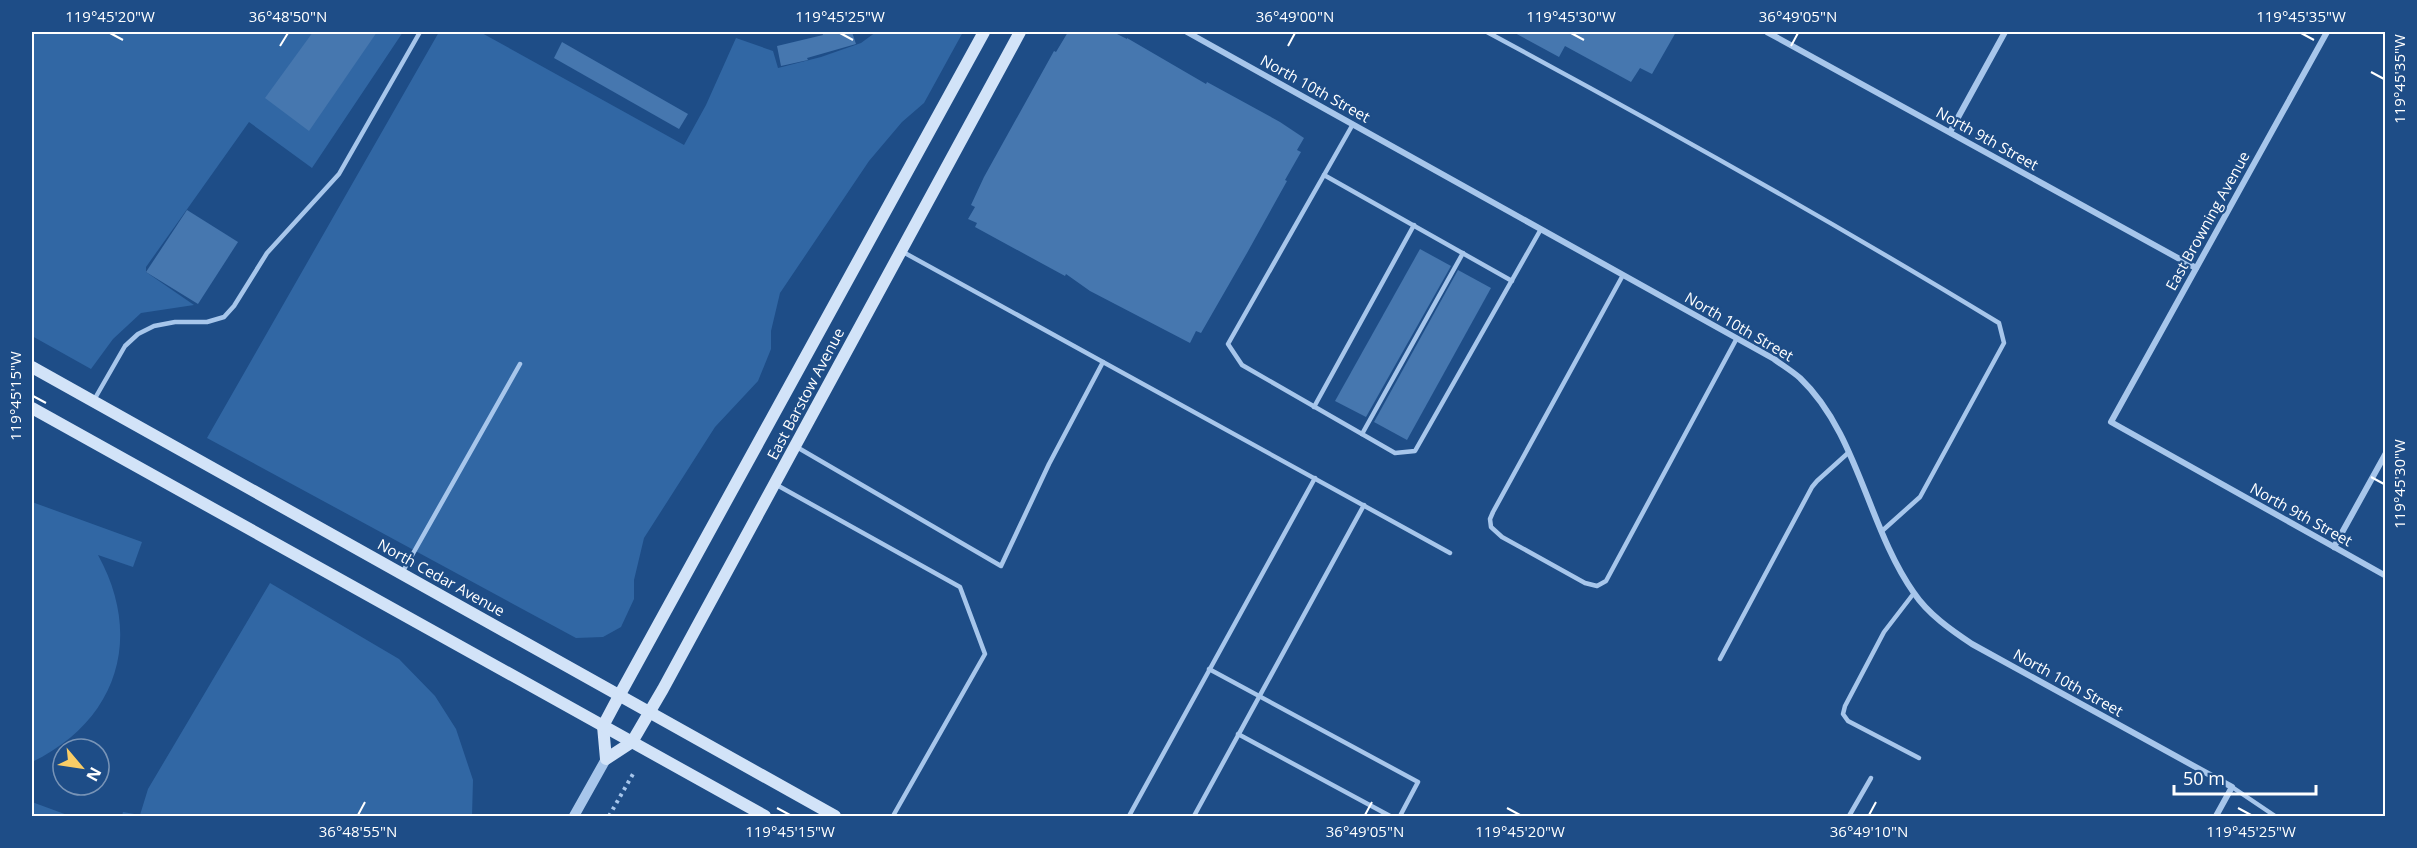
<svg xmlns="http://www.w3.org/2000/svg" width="2417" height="848" font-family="'Open Sans',sans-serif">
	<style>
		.green { fill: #3167a4 }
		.building { fill: #4677af }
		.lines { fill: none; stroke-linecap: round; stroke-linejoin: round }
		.path { stroke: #a7c6eb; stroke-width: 4; stroke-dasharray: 3 4.5; stroke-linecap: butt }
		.service { stroke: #a7c6eb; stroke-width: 4.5 }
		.minor { stroke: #a7c6eb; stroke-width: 6 }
		.tertiary { stroke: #a7c6eb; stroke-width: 10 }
		.secondary { stroke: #d2e3f8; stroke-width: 12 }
		.ticks { fill: none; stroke: #fff; stroke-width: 2 }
		.labels { text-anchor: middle; stroke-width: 4.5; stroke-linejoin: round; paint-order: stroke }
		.street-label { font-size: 15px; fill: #fff; stroke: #1e4d87 }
		.neatline { fill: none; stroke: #fff; stroke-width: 2 }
		.ticks-label { font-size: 15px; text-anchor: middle; fill: #fff }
	</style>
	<rect width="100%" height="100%" fill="#1e4d87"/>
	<g class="green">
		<path d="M 32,32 L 403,32 L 312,168 L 249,122 L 146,267 L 146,272 L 194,305 L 141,313 L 113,339 L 91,369 L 32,336 Z"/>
		<path d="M 439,32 L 480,32 L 684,145 L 706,105 L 736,38 L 773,51 L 778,68 L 821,57 L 861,43 L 876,32 L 963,32 L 924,103 L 902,122 L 869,161 L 780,293 L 771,331 L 771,349 L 758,381 L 715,427 L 644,538 L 634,580 L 634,599 L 621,627 L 603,637 L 576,638 L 207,438 Z"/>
		<path d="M 32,502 L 142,542 L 133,567 L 98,555 C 144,638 117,721 32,762 Z"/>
		<path d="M 270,583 L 399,659 L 435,696 L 456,729 L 473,780 L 472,816 L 122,816 L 123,812 L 140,815 L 148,789 Z"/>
		<path d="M 32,802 L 70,816 L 32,816 Z"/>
	</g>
	<g class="building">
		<path d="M 313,32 L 377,32 L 309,131 L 265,98 Z"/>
		<path d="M 822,32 L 852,32 L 856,44 L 807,58 L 808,60 L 781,66 L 777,46 L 823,35 Z"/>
		<path d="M 1068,32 L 1113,32 L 1127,39 L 1127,38 L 1206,84 L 1207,82 L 1280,122 L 1304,138 L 1297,150 L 1301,152 L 1285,180 L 1287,181 L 1247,253 L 1201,333 L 1196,331 L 1190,343 L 1090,291 L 1066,274 L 1065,276 L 975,227 L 977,223 L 968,219 L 975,207 L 971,205 L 984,177 L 1054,51 L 1056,52 Z"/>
		<path d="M 1513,32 L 1676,32 L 1652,74 L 1640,68 L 1631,82 L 1565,46 L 1559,57 Z"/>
		<path d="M 562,42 L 688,114 L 679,129 L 554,58 Z"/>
		<path d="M 187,210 L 238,242 L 198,304 L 146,272 Z"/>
		<path d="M 1420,249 L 1451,266 L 1366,417 L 1335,401 Z"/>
		<path d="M 1458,270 L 1491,288 L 1407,440 L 1374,422 Z"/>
	</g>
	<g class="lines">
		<path class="path" d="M 609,816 L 633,774"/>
		<g class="service">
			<path d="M 1487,32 C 1660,125 1831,221 1999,323 L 2004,343 L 1920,497 L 1882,531"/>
			<path d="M 1353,124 L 1228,344 L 1242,365 L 1395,453 L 1415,451 L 1541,229"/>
			<path d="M 1324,175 L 1512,281"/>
			<path d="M 903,252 L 1450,553"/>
			<path d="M 1623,275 L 1493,512 L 1490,519 L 1491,527 L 1502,537 L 1585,583 L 1597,586 L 1606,581 L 1737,338"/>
			<path d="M 94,400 L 125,346 L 138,334 L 154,326 L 175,322 L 207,322 L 224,317 L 234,306 L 267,253 L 339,174 L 420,32"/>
			<path d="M 1314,407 L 1414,225"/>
			<path d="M 1362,434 L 1463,253"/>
			<path d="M 795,446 L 1001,566 L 1049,464 L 1103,362"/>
			<path d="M 775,484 L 960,587 L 985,654 L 893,816"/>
			<path d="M 402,573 L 520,364"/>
			<path d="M 1914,593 L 1884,632 L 1845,706 L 1843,714 L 1848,721 L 1919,758"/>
			<path d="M 1720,659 L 1812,487 L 1817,481 L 1848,453"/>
			<path d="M 1209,669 L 1418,782 L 1400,816"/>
			<path d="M 1238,734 L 1390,816"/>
			<path d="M 2232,787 L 2275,816"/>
			<path d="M 1129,816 L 1315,478"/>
			<path d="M 1194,816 L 1364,505"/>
			<path d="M 1849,816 L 1871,778"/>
		</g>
		<g class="minor">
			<path d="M 1187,32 L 1774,359 C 1782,365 1792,371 1800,378 C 1858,433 1868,528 1914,593 C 1928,614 1951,630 1972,644 L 2232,787 L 2216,816"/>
			<path d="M 1767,32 L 2196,268"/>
			<path d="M 2327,32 L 2111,422 L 2386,576"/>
			<path d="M 1950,132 L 2005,32"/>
			<path d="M 2334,547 L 2386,453"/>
		</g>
		<path class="tertiary" d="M 574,816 L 606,759"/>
		<g class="secondary">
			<path d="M 984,32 L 619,696 L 603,726 L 606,759 L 632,742 L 663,689 L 1020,32"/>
			<path d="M 32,367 L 835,816"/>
			<path d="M 32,408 L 765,816"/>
		</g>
	</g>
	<path class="ticks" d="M 110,33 L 123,40M 840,33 L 853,40M 1571,33 L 1584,40M 2301,33 L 2314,40M 280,46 L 288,33M 1288,46 L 1295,33M 1791,46 L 1798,33M 2371,72 L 2384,79M 33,396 L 46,403M 2371,477 L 2384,484M 777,808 L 790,815M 1507,808 L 1520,815M 2238,808 L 2251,815M 358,815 L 365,802M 1365,815 L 1372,802M 1869,815 L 1876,802"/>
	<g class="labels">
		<g class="street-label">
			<text transform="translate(1315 89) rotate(29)" y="5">North 10th Street</text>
			<text transform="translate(1987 139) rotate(29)" y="5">North 9th Street</text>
			<text transform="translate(2208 221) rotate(-61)" y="5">East Browning Avenue</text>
			<text transform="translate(1739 327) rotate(30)" y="5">North 10th Street</text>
			<text transform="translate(806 394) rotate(-62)" y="5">East Barstow Avenue</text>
			<text transform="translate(2301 515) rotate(29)" y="5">North 9th Street</text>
			<text transform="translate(441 578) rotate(29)" y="5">North Cedar Avenue</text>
			<text transform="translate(2068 683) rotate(29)" y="5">North 10th Street</text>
		</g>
	</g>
	<rect width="2417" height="848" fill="none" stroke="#1e4d87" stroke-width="66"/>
	<g transform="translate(81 767) rotate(119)"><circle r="28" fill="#1e4d87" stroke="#7894b7" stroke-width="1.5"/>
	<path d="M0-4.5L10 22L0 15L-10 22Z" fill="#facd66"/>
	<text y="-9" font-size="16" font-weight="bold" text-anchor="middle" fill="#ffffff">N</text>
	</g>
	<path d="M2174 785v9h142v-9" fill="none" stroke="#ffffff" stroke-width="3"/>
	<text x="2183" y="785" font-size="18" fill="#ffffff" stroke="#1e4d87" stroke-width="4.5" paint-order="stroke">50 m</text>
	<rect x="33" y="33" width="2351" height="782" class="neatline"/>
	<g class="ticks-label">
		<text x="110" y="22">119°45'20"W</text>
		<text x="288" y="22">36°48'50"N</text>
		<text x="840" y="22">119°45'25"W</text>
		<text x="1295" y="22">36°49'00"N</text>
		<text x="1571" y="22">119°45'30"W</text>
		<text x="1798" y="22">36°49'05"N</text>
		<text x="2301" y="22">119°45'35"W</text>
		<text transform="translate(2400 79) rotate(-90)" y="5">119°45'35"W</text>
		<text transform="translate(16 396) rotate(-90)" y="5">119°45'15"W</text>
		<text transform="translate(2400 484) rotate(-90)" y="5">119°45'30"W</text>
		<text x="358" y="837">36°48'55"N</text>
		<text x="790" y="837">119°45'15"W</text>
		<text x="1365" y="837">36°49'05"N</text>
		<text x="1520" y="837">119°45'20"W</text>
		<text x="1869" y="837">36°49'10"N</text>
		<text x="2251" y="837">119°45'25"W</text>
	</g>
</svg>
